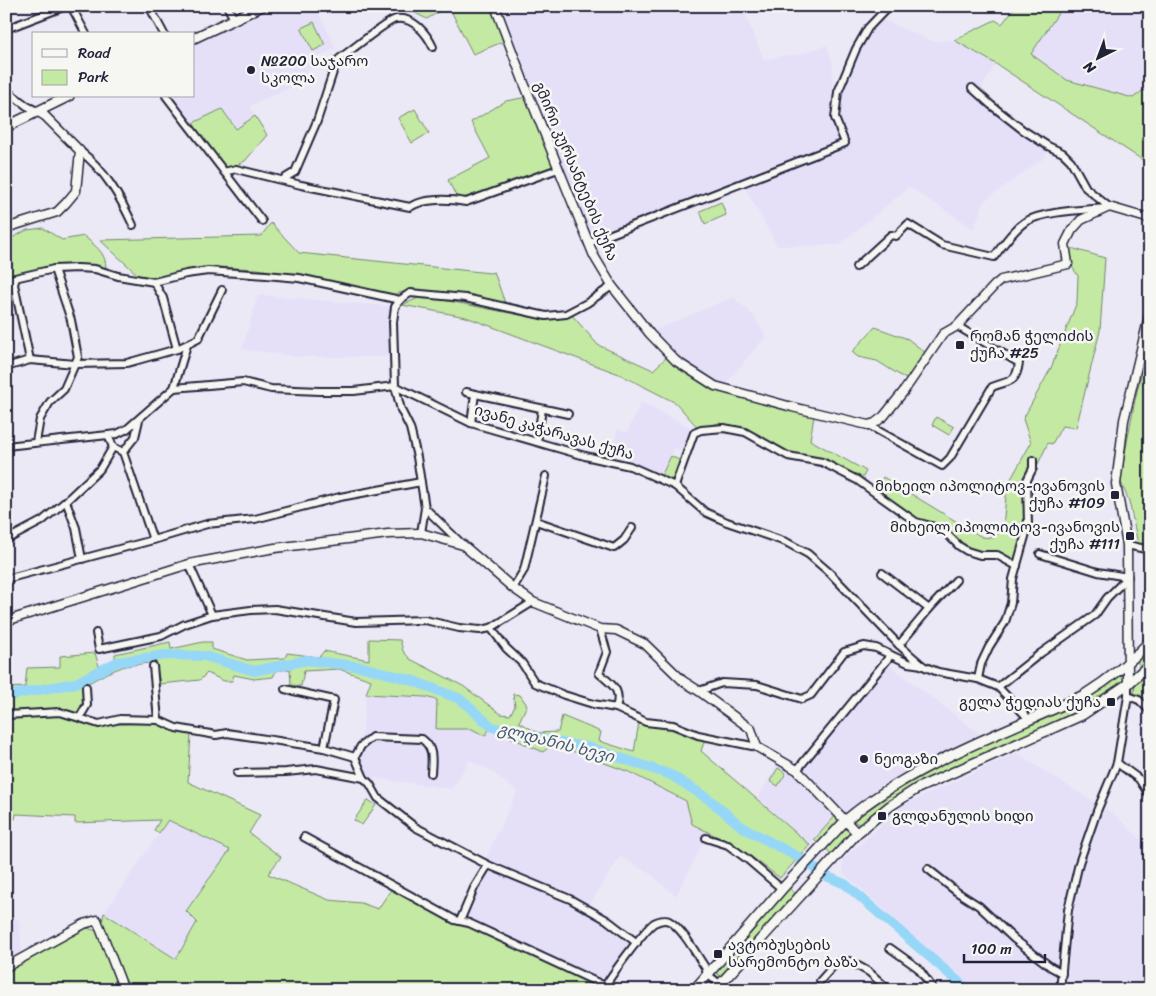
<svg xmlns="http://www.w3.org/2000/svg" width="1156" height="996" font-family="Sriracha,'Noto Sans Georgian',sans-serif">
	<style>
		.built { fill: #e5e0f8 }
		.green { fill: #c4e9a3; stroke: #73866f }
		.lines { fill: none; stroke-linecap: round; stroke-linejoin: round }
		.river { stroke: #96d7f8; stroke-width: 10 }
		.minor-casing { stroke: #22223b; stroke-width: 10 }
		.tertiary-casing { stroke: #22223b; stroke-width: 11 }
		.secondary-casing { stroke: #22223b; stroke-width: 12 }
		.minor { stroke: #f6f6f2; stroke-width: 6 }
		.tertiary { stroke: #f6f6f2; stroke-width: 8 }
		.secondary { stroke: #f6f6f2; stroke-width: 9 }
		.poi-dot { fill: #22223b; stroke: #f6f6f2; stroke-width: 2 }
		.labels { text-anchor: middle; stroke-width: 5; stroke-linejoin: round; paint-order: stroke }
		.poi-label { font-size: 15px; fill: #22223b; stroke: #f6f6f2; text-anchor: start }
		.street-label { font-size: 15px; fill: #22223b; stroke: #f6f6f2 }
		.water-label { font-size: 16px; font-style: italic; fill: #455874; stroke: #f6f6f2 }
	</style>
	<rect width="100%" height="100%" fill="#ece9f6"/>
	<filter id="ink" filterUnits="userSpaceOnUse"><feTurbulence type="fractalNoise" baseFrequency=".02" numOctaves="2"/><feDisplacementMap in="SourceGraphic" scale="10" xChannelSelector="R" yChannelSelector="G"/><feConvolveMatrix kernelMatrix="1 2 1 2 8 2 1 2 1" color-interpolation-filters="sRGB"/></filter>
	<g filter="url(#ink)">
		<g class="built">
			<path d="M 274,6 L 315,6 L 336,48 L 315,59 L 303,82 L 250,106 L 255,116 L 236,129 L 222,109 L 191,124 L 170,96 L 194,96 L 194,43 Z"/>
			<path d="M 499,6 L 742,6 L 764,60 L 780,56 L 799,54 L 827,45 L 833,63 L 832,119 L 839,141 L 598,236 L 594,236 L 588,231 Z"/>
			<path d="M 1063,6 L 1144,6 L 1150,11 L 1150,85 L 1133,98 L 1067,80 L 1031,54 Z"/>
			<path d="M 880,19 L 933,41 L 954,40 L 996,64 L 977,96 L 1017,129 L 1049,149 L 1044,158 L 984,201 L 974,229 L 909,187 L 839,245 L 777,246 L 744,186 L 847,146 L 839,116 L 841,99 L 848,73 L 872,28 Z"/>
			<path d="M 258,295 L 390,306 L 388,357 L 297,357 L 242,349 Z"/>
			<path d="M 733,297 L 753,315 L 766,336 L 723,387 L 678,359 L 651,332 Z"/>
			<path d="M 641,402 L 693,429 L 684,452 L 675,448 L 659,477 L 612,457 L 617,429 L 627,433 Z"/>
			<path d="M 889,665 L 984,737 L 847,816 L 801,769 L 879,673 Z"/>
			<path d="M 366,694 L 425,697 L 438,700 L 436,729 L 473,729 L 484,736 L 490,727 L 553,744 L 629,772 L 686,801 L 692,824 L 709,832 L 676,896 L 649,873 L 620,857 L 589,906 L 484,861 L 517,792 L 490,770 L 475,764 L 470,760 L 452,789 L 366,777 L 358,755 L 352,752 L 362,737 Z"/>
			<path d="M 1016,753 L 1094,802 L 1072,863 L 1058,962 L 1056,990 L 973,990 L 843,873 L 842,860 L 903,805 Z"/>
			<path d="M 778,763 L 798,778 L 837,814 L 810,845 L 757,799 Z"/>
			<path d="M 1105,809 L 1114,814 L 1150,848 L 1150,990 L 1066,990 L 1075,901 L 1088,848 Z"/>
			<path d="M 168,820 L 230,851 L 186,910 L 197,922 L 176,959 L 104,913 Z"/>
			<path d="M 488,867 L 576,904 L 600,919 L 631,942 L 603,983 L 462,918 L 475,888 Z"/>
			<path d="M 19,919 L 22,954 L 7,962 L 6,922 Z"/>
		</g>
		<g class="green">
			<path d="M 401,6 L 492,6 L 505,41 L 473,54 L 450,9 L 445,8 L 427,19 Z"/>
			<path d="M 1016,6 L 1063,6 L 1031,54 L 1067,80 L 1133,98 L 1150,85 L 1150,149 L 1144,161 L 996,64 L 954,40 L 995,20 L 1002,24 Z"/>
			<path d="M 314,22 L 325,45 L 313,51 L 301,28 Z"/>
			<path d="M 527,97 L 554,165 L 552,167 L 460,200 L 457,198 L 448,180 L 490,158 L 471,122 L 506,101 Z"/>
			<path d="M 222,109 L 236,129 L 255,116 L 267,135 L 245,161 L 226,170 L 191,124 Z"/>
			<path d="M 415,109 L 429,133 L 412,143 L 398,118 Z"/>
			<path d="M 721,202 L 726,215 L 705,224 L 700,211 Z"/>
			<path d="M 271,223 L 299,253 L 490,273 L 494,272 L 505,303 L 412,289 L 393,295 L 316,278 L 257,269 L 216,267 L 154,278 L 138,275 L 100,240 L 261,236 Z"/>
			<path d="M 43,228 L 62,240 L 84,236 C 95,246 106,252 106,268 L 75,264 L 45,267 L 6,278 L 6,241 L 27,230 Z"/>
			<path d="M 1071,248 L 1105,258 L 1100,331 L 1076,428 L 1062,426 L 1052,444 L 1048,443 L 1038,464 L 1031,467 L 1027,521 L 1017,560 L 1012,560 L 980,553 L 963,545 L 941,527 L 917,519 L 876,490 L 883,477 L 982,537 L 994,538 L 1003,527 L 1007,486 L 1031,443 L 1023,419 L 1051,368 L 1077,302 L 1078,276 L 1069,262 L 1068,251 Z"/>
			<path d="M 423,296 L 545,320 L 572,315 L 598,345 L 653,370 L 668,356 L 709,388 L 814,416 L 810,440 L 866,471 L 861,481 L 827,459 L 792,455 L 751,432 L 719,423 L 699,429 L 676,403 L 619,374 L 466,317 L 402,305 Z"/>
			<path d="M 875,327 L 908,339 L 926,353 L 909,381 L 877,361 L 858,357 L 852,352 Z"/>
			<path d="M 1150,338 L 1150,548 L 1138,544 L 1129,501 L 1120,480 L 1135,400 Z"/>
			<path d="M 936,417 L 954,427 L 949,435 L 932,425 Z"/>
			<path d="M 671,456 L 681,461 L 671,482 L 661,476 Z"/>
			<path d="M 369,639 L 400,640 L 403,651 L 410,659 L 463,686 L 501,714 L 510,715 L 515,706 L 513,694 L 520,695 L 527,705 L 519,722 L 538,733 L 558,732 L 562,716 L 601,732 L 599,741 L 634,752 L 639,722 L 661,728 L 672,727 L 705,739 L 701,751 L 810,845 L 780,878 L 738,847 L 692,824 L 686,801 L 629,772 L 553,744 L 543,752 L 490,728 L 485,736 L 472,729 L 436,729 L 437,700 L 425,697 L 366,694 L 371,680 L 339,669 L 304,671 L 301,686 L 291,685 L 290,669 L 276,671 L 273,677 L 254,679 L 234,675 L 232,681 L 224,681 L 207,673 L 200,680 L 160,684 L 156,662 L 125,666 L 107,673 L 83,686 L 84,700 L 76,714 L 61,708 L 6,711 L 6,688 L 25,687 L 27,668 L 60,667 L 60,656 L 95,653 L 99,666 L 115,661 L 115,654 L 170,642 L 171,649 L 203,642 L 212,642 L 212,649 L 247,660 L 285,658 L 287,653 L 319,657 L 324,651 L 369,660 Z"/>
			<path d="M 1150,647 L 1150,661 L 1142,668 L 1137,662 L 1137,660 Z"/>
			<path d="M 1150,668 L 1150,709 L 1134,695 L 1135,683 Z"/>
			<path d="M 1121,675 L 1123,675 L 1126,681 L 1104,698 L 898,796 L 877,811 L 860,825 L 852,820 L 883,796 L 931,768 L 1086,697 L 1101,689 Z"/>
			<path d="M 70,716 L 102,727 L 120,724 L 156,723 L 176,732 L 191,734 L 188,782 L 260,815 L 249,833 L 281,857 L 268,874 L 329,900 L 361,903 L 378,909 L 392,888 L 451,923 L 468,925 L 596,987 L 599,990 L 127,990 L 126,982 L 102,922 L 104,913 L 176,959 L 197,922 L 186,911 L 230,850 L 168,820 L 159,833 L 154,830 L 160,820 L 75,823 L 75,817 L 16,814 L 15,819 L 6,818 L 6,718 Z"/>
			<path d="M 778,768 L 786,773 L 778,786 L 770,781 Z"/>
			<path d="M 368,800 L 376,805 L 362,825 L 354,820 Z"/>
			<path d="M 837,814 L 839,823 L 817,843 L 814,840 Z"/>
			<path d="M 844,828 L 850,832 L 849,834 L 831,854 L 825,847 Z"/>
			<path d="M 789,888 L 796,894 L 720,976 L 716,972 L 716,970 Z"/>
			<path d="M 87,928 L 97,931 L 119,990 L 6,990 L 6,971 Z"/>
		</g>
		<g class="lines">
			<path class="river" d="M 6,696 L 76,683 L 117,662 L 166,655 L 205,656 L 254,671 L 307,660 L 363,667 L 411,680 L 460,699 L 492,727 L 556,742 L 592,748 L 671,775 L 710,800 L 742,827 L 798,857 L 826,876 L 845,884 L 968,990"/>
			<g class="minor-casing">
				<g id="minor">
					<path d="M 71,6 L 86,34"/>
					<path d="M 149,6 L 164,34"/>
					<path d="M 227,6 L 234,19"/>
					<path d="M 6,29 L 66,6"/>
					<path d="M 972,88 L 991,105 L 1023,130 L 1048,146 L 1063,153 L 1071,161 L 1086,188 L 1109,207"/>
					<path d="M 6,90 L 27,106 L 37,111"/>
					<path d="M 166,96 L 262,221"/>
					<path d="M 80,151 C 105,170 120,197 133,225"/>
					<path d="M 224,172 L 236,169 L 301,185 L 410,207 C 424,198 449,199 466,202 L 558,169"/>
					<path d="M 282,180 L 295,172 L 317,121 L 335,66 L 339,59 C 349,52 388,20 396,19 C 413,16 427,34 433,47"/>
					<path d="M 588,243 L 845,143 L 835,118 L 838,92 L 856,49 L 868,28 L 889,6"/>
					<path d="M 856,267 L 891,235 L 896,236 L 908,224 L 942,245 L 994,257 C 1003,245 1013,230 1025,222 C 1043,211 1083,210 1105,208"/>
					<path d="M 16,278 L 14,284 L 30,360"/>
					<path d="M 6,280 L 54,269 L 78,268 L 95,269 L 118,276 L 154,282 L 186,274 L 208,271 L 266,275 L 299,278 L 400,300"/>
					<path d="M 154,282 L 163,298 L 177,349"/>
					<path d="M 6,367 L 30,360 L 75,364 L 127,363 L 177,349 L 198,339 L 222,290"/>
					<path d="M 174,388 L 243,382 L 271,389 L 320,391 L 354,391 L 395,386 L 471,423 L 585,456 L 630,466 L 675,486 L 705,512 L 727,522 L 786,542 L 808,554 L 830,573 L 899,645 L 923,666 L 938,672 L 978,679 L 998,687 L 1030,720"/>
					<path d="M 466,392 L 568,414"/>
					<path d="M 471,423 L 475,394"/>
					<path d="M 868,425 L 942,466 L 950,458 L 992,387 C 1009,380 1016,384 1019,363 L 957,326"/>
					<path d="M 108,435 L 113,447 L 123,452 L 135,437 L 139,420"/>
					<path d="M 36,442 L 40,419 L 50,402 L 64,389 L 78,357 L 71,320 L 54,269"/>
					<path d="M 537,442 L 542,409"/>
					<path d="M 6,446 L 108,435 L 117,434 L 127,429 L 174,388 L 187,345"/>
					<path d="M 123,452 L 153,540"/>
					<path d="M 675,486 L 694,433 L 701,430 L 724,428 L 745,432 L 788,456 L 822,462 L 857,480 L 916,522 L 942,529 L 959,546 L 967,551 L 980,555 L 997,555 L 1017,566"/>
					<path d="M 66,501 L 76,528 L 82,559"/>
					<path d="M 425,508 L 462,544"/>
					<path d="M 536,521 L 614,548 L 624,540 L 632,528"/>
					<path d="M 421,533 L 425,508 L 417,457 L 410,428 L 401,410 L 395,386 L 393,322 L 395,307 L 400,300 L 410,293 L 465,298 L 546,316 L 566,314 L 587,303 L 612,286"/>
					<path d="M 6,540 L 42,521 L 66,501 L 100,469 L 113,447"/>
					<path d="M 1127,545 L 1150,550"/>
					<path d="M 1040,554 L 1098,572 L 1128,577"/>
					<path d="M 189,564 L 212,615"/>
					<path d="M 882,573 L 929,609"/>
					<path d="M 6,579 L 153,540 L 207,524 L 255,519 L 340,497 L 421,482"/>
					<path d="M 513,588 L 524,570 L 546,476"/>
					<path d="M 491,628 L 506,648 L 522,663 L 535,683 L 564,695 L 593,704 L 616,708 C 622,689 612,685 599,673 L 607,652 L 600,629"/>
					<path d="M 96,633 L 99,649 L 161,636 L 185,624 L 212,615 L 251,610 L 275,609 L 356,622 L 425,620 L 459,628 L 480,630 L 491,628 L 533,602"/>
					<path d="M 899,645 L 929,609 L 956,580"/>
					<path d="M 153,666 L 158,720"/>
					<path d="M 978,679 L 981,664 L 989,647 L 1005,622 L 1011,603 L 1013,579 L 1028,526 L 1027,480 L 1033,468 L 1033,460"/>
					<path d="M 998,687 L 1041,653 L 1095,615 L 1107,598 L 1128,577"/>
					<path d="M 285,689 L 334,700 L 324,748"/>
					<path d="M 699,691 L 722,683 L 757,685 L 802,699 L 811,695 L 844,652 L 864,646 L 876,648 L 908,663 L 922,665"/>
					<path d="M 1128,696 L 1139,700 L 1150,711"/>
					<path d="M 616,708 L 646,722 L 673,725 L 698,735 L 757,747"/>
					<path d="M 6,715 L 60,712 L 99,724 L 120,719 L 158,720 L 176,728 L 216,735 L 227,733 L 324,748 L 355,757"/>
					<path d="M 80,717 L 87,705 L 86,687"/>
					<path d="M 355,757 L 364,778 L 370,784 L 378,798 L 415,827 L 488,865 L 570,899 L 607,920 L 637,943"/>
					<path d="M 355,757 L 361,746 L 372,737 L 422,739 C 434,748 432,759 431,773"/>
					<path d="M 1117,763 L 1139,779 L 1150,796"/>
					<path d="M 797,770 L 891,655"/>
					<path d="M 237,773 L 286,772 L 316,769 L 364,778"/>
					<path d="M 304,837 L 455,920 L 469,923 L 605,986"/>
					<path d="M 706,838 L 728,845 L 747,859 L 782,889"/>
					<path d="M 928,869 L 957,892 L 979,906 L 1014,939 L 1051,967 L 1062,973"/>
					<path d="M 460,921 L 474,888 L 488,865"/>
					<path d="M 890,948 L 918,968 L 934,990"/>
					<path d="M 820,981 L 837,962 L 849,961 L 869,972 L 889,990"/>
					<path d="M 604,988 C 610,977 644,930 654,923 C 658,921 665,919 669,921 C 683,929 696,954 705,967 L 707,974 L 727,990"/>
					<path d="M 1060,990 L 1068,910 L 1079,863 L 1097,811 L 1117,763 L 1128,696 L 1128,684"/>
				</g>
			</g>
			<g class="tertiary-casing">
				<g id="tertiary">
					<path d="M 495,6 L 524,83 L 594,256 L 612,286 L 650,334 L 676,361 L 715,386 L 792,407 L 868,425 L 875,423 L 884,416 L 904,391 L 943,334 L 957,326 L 995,285 L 1001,280 L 1068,264 L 1065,244 L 1072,230 L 1081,220 L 1109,207 L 1150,219"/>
					<path d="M 6,228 L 57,212 L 66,203 L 76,191 L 80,151 L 45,116 L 37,111"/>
					<path d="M 6,621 L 189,564 L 275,548 L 388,534 L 421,533 L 463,545 L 513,588 L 533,602 L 600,629 L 616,630 L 645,644 L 683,681 L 699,691 L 751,729 L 757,747 L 797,770 L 857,833"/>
					<path d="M 1128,684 L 1127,545 L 1116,484 L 1124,420 L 1150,312"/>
					<path d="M 6,967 L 84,924 L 97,920 L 124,990"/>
				</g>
			</g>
			<g class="secondary-casing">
				<g id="secondary">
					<path d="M 194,38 L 262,6"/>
					<path d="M 6,127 L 69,96"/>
					<path d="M 694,990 L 782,889 L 846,820 C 914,763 1004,733 1084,695 C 1108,680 1130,663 1150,641"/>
					<path d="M 715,990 L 857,833 L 890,806 L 918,788 L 1082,715 L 1128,684 L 1150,664"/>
				</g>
			</g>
			<use href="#minor" class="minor"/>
			<use href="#tertiary" class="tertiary"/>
			<use href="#secondary" class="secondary"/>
		</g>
	</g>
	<g class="poi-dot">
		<circle cx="251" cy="70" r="5"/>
		<rect x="955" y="340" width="10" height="10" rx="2.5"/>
		<rect x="1110" y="490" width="10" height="10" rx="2.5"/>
		<rect x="1125" y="531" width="10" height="10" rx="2.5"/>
		<rect x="1106" y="697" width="10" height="10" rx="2.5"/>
		<circle cx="864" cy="759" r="5"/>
		<rect x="877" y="811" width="10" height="10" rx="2.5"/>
		<rect x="713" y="949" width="10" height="10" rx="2.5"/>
	</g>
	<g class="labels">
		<g class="poi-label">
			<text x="261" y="66">№200 საჯარო<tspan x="261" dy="17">სკოლა</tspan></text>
			<text x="970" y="341">რომან ჭელიძის<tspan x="970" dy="17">ქუჩა #25</tspan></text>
			<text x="1105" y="491" text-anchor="end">მიხეილ იპოლიტოვ-ივანოვის<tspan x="1105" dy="17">ქუჩა #109</tspan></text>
			<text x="1120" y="532" text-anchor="end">მიხეილ იპოლიტოვ-ივანოვის<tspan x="1120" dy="17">ქუჩა #111</tspan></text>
			<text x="1101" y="707" text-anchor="end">გელა ჭედიას ქუჩა</text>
			<text x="874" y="764">ნეოგაზი</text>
			<text x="892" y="821">გლდანულის ხიდი</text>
			<text x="728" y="950">ავტობუსების<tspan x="728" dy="17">სარემონტო ბაზა</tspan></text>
		</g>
		<g class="street-label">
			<text transform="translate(576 171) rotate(67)" y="5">გმირი კურსანტების ქუჩა</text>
			<text transform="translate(554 432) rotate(16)" y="5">ივანე კაჭარავას ქუჩა</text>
		</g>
		<g class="water-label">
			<text transform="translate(556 742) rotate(14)" y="6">გლდანის ხევი</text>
		</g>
	</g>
	<rect width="1156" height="996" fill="none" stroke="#f6f6f2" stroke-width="25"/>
	<rect x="12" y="12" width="1131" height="971" fill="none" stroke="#22223b" stroke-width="2" filter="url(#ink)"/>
	<rect x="32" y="32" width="162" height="65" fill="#f6f6f2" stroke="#a1a1a9"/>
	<rect x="42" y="49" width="25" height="8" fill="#f6f6f2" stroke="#a1a1a9"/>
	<text x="78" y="58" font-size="15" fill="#22223b">Road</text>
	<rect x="42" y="70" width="25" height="15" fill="#c4e9a3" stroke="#a1a1a9"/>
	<text x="78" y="82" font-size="15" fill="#22223b">Park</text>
	<g transform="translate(1098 58) rotate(222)" stroke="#f6f6f2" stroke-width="4" paint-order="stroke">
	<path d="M0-4L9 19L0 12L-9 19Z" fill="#22223b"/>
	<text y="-8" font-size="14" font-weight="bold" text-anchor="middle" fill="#22223b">N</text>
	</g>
	<path d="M964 954v8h81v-8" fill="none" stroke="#22223b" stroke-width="2.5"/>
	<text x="971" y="954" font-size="15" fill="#22223b" stroke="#f6f6f2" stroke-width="4" paint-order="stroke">100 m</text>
</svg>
